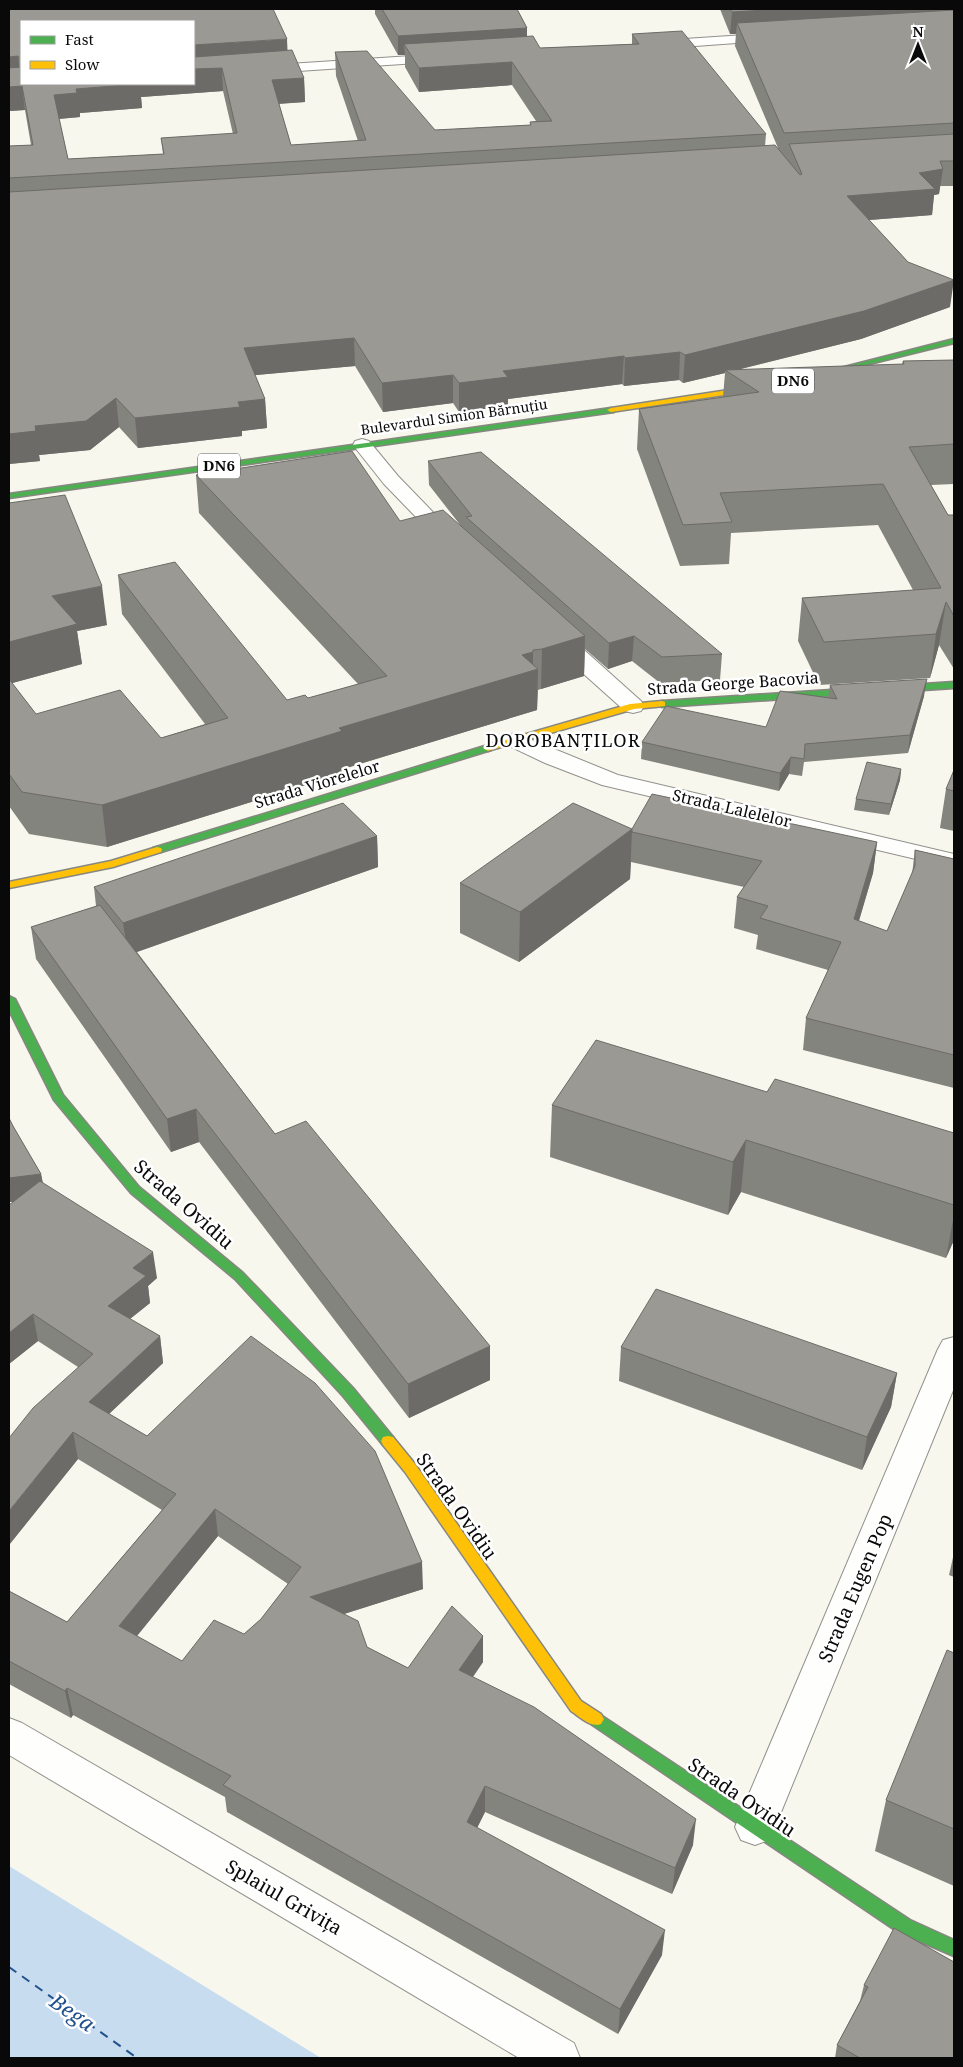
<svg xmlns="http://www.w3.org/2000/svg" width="963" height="2067" font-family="'Noto Serif',serif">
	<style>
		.water { fill: #c7dcee }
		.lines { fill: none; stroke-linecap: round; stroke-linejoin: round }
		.ferry { stroke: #21528d; stroke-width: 2; stroke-dasharray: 9 7; stroke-linecap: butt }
		.street-casing { stroke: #91908c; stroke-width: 2 }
		.fast-casing { stroke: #878782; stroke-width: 3 }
		.slow-casing { stroke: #878782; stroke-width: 3 }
		.street { fill: #fefefc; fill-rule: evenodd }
		.fast { fill: #4caf50; fill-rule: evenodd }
		.slow { fill: #ffc107; fill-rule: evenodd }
		.wall { fill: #84847e; fill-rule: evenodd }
		.shaded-wall { fill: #6c6b67 }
		.building { fill: #9a9993; stroke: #6c6b67; fill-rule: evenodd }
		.labels { text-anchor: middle; stroke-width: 5; stroke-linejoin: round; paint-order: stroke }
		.far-street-label { font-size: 14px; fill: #090909; stroke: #fff }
		.shield { fill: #fff; stroke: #535353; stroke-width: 1 }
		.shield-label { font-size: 15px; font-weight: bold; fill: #090909 }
		.street-label { font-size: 16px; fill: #090909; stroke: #fff }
		.neighbourhood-label { font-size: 18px; letter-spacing: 1px; fill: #090909; stroke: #fff }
		.near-street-label { font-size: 19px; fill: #090909; stroke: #fff }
		.near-water-label { font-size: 21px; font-style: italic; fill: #21528d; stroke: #fff }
	</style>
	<rect width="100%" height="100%" fill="#f8f7ed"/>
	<path class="water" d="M 9,1866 L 321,2058 L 9,2058 Z"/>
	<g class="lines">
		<path class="ferry" d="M 9,1967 L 137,2058"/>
		<g class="street-casing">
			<g id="street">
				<path d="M 774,33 L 779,34 L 780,37 L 779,40 L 654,49 L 648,45 L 654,41 Z"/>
				<path d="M 442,54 L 447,55 L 449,58 L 447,61 L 194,78 L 194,70 Z"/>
				<path d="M 362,439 L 369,441 L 398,476 L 457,537 L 460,541 L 457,545 L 450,547 L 443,545 L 384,484 L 353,445 L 355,441 Z"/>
				<path d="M 556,630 L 564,632 L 641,701 L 644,706 L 641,711 L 633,713 L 625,711 L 548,642 L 545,637 L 548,632 Z"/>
				<path d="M 515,733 L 618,775 L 954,854 L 954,868 L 602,785 L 545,763 L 507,745 L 503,740 L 507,735 Z"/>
				<path d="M 954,1337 L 954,1388 L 775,1827 L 769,1840 L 755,1845 L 741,1840 L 735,1827 L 938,1349 L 943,1340 Z"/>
				<path d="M 9,1718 L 22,1723 L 574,2043 L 580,2058 L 519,2058 L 9,1755 Z"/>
			</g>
		</g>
		<g class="fast-casing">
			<g id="fast">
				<path d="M 954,339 L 954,343 L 817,377 L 813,375 Z"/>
				<path d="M 611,408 L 615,410 L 614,412 L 9,498 L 9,494 Z"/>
				<path d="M 954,682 L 954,688 L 662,707 L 657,704 L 662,701 Z"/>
				<path d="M 488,745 L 491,746 L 491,750 L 161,852 L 153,852 L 152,850 L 153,848 Z"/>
				<path d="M 9,996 L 15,999 L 63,1095 L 139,1187 L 243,1273 L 353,1388 L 393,1437 L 395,1441 L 393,1445 L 388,1446 L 383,1445 L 343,1396 L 235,1279 L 131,1193 L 54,1100 L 9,1010 Z"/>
				<path d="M 596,1712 L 910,1920 L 954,1940 L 954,1956 L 898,1932 L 591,1724 L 588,1719 L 591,1714 Z"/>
			</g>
		</g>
		<g class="slow-casing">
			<g id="slow">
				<path d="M 761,385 L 765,387 L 764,389 L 611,412 L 607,410 L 611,408 Z"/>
				<path d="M 662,701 L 665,702 L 665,706 L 634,709 L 491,750 L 488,751 L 483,748 L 485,746 L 630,704 Z"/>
				<path d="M 157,847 L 161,848 L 162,850 L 161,852 L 113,867 L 9,888 L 9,882 L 111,861 Z"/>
				<path d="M 388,1436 L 393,1437 L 415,1464 L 581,1701 L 601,1714 L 604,1719 L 601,1724 C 591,1728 580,1717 571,1711 L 405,1472 L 383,1445 L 381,1441 L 383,1437 Z"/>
			</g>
		</g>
		<use href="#street" class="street"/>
		<use href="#fast" class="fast"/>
		<use href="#slow" class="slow"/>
	</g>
	<g class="wall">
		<path d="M 9,9 L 287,51 L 304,78 L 305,102 L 279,104 L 291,145 L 358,141 L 336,76 L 335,52 L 435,130 L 530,125 L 530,122 L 536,121 L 512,85 L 419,92 L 405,67 L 405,55 L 398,55 L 375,14 L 375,9 L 517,9 L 527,28 L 527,36 L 540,48 L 632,44 L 632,34 L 766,134 L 765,146 L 778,148 L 735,46 L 736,34 L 730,34 L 720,9 L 954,9 L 954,186 L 940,186 L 939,194 L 934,195 L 932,215 L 869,220 L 950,307 L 861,339 L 737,370 L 902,364 L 903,361 L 954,360 L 954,484 L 931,485 L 948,515 L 954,515 L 954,669 L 939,645 L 930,678 L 819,685 L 798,641 L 802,598 L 913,590 L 878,525 L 731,533 L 729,564 L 680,566 L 637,449 L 639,409 L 723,397 L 725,373 L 683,383 L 679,380 L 624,386 L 622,384 L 508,399 L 508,406 L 459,412 L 453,403 L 383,412 L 355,366 L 255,375 L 265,399 L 267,428 L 242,431 L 242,436 L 138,448 L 119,427 L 90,450 L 39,455 L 40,461 L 9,464 L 9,146 L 31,145 L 25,110 L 9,111 ZM 21,21 L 194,84 L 21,84 ZM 223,91 L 233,134 L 161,138 L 163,154 L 68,159 L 59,119 L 80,117 L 80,113 L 142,108 L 141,97 Z"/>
		<path d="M 428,461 L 722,654 L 720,680 L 660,683 L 632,661 L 608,669 L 585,649 L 584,676 L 541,689 L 538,690 L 537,710 L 343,769 L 344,773 L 107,847 L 29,834 L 9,806 L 9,503 L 107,625 L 77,631 L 82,664 L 12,683 L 36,714 L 161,738 L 205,724 L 122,614 L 118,575 L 287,700 L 308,698 L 358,684 L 199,513 L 196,475 L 400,521 L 461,526 L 429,485 Z"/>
		<path d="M 830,685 L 924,696 L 908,753 L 804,762 L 802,776 L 789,774 L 779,791 L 641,759 L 642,742 L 766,727 L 828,698 Z"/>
		<path d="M 901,769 L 900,780 L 889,815 L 854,810 L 856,799 Z"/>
		<path d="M 954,770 L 954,831 L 940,828 L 946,789 Z"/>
		<path d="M 632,829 L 877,842 L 873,873 L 859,921 L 887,931 L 912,874 L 915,850 L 954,859 L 954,1088 L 803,1050 L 806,1018 L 828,970 L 756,949 L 758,935 L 734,928 L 737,897 L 744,887 L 631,862 L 630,879 L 519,962 L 460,933 L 460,883 Z"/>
		<path d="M 377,836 L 378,867 L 137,952 L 275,1134 L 490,1380 L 409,1418 L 199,1142 L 171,1152 L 36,959 L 31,927 L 96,906 L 94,887 Z"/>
		<path d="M 767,1092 L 954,1133 L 954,1240 L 946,1258 L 741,1192 L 728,1215 L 550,1157 L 552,1105 Z"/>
		<path d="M 9,1118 L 13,1126 L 41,1174 L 43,1183 L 157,1278 L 148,1286 L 150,1303 L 130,1319 L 160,1336 L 163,1363 L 109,1414 L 147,1436 L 423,1589 L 344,1614 L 367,1647 L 408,1668 L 483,1636 L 483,1662 L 473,1677 L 693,1845 L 672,1894 L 485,1812 L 477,1828 L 662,1955 L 618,2034 L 227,1812 L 225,1797 L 73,1715 L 71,1718 L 9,1684 L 9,1591 L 67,1622 L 162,1510 L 78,1459 L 9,1545 L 78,1367 L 38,1341 L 9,1364 L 9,1205 L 13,1202 L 9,1202 ZM 218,1536 L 288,1584 L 261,1619 L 244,1634 L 182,1661 L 137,1636 Z"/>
		<path d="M 621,1347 L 897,1373 L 891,1407 L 862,1470 L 619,1381 Z"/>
		<path d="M 954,1553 L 954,1577 L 949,1575 Z"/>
		<path d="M 954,1653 L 954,1886 L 875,1851 L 886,1800 Z"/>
		<path d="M 954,1962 L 954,2058 L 835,2058 L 837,2045 L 860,2001 L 864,1985 Z"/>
	</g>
	<g class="shaded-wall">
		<path d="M 782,9 L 954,9 L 954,17 L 737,23 L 736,34 L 730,34 L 732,12 Z"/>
		<path d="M 527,28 L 527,47 L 404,44 L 405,55 L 398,55 L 398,36 Z"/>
		<path d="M 287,39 L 288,62 L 194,69 L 194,45 Z"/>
		<path d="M 18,56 L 21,79 L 9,81 L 9,57 Z"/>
		<path d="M 512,62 L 512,85 L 419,92 L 419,68 Z"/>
		<path d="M 222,68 L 223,91 L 141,97 L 142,108 L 80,113 L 80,117 L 57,119 L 54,95 L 76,89 L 136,84 L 194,84 L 194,69 Z"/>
		<path d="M 304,78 L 305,102 L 273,104 L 272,80 Z"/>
		<path d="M 22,86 L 25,110 L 9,111 L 9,87 Z"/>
		<path d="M 943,169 L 939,194 L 934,195 L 932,215 L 844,222 L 847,196 L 919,173 Z"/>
		<path d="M 954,280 L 950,307 L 861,339 L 728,372 L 725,370 L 725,373 L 683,383 L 685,355 Z"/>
		<path d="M 354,338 L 355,366 L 246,376 L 244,348 Z"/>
		<path d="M 680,352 L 679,380 L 624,386 L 625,358 Z"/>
		<path d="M 624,356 L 622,384 L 508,399 L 508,406 L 459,412 L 459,383 L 503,371 Z"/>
		<path d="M 453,375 L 453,403 L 383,412 L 382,383 Z"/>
		<path d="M 116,398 L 119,427 L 90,450 L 39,455 L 40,461 L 9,464 L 9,434 L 35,426 Z"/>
		<path d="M 265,399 L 267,428 L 242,431 L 242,436 L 138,448 L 135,418 L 238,402 Z"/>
		<path d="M 102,586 L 107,625 L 77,631 L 82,664 L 9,684 L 9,642 L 52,596 Z"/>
		<path d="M 946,602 L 939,645 L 930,678 L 936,634 Z"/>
		<path d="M 585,636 L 584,676 L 541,689 L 542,649 Z"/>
		<path d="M 634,636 L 632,661 L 608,669 L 609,643 Z"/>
		<path d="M 533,650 L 533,671 L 538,669 L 537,710 L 343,769 L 344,773 L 107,847 L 102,805 L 339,728 L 522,655 Z"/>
		<path d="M 927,679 L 924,696 L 908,753 L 910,735 Z"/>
		<path d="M 791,757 L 789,774 L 779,791 L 780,773 Z"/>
		<path d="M 901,769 L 900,780 L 889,815 L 891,804 Z"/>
		<path d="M 632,829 L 630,879 L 519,962 L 520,912 Z"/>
		<path d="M 377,836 L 378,867 L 128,955 L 123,923 Z"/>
		<path d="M 877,842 L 873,873 L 850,950 L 854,919 Z"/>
		<path d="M 196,1109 L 199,1142 L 171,1152 L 167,1119 Z"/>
		<path d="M 746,1140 L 741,1192 L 728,1215 L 733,1162 Z"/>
		<path d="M 41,1174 L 45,1197 L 9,1202 L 9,1178 Z"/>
		<path d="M 954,1215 L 954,1240 L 946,1258 Z"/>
		<path d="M 153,1252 L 157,1278 L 148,1286 L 150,1303 L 112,1333 L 108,1306 L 133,1268 Z"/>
		<path d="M 33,1314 L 38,1341 L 9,1364 L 9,1333 Z"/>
		<path d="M 160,1336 L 163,1363 L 93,1429 L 89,1402 Z"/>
		<path d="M 490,1346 L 490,1380 L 409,1418 L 408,1384 Z"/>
		<path d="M 897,1373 L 891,1407 L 862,1470 L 867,1437 Z"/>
		<path d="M 73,1432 L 78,1459 L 9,1545 L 9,1511 Z"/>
		<path d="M 215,1509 L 218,1536 L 123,1653 L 119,1626 Z"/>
		<path d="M 422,1562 L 423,1589 L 312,1624 L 310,1597 Z"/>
		<path d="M 483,1636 L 483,1662 L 459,1696 L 459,1670 Z"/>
		<path d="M 67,1688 L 73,1715 L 71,1718 L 65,1691 Z"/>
		<path d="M 485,1786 L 485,1812 L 467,1848 L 467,1822 Z"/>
		<path d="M 696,1819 L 693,1845 L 672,1894 L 675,1868 Z"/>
		<path d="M 665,1930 L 662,1955 L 618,2034 L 620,2009 Z"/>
	</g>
	<g class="building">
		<path d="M 9,9 L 273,9 L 287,39 L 194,45 L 194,21 L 21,21 L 21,59 L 20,59 L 18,56 L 9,57 Z"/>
		<path d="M 382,9 L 517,9 L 527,28 L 398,36 Z"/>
		<path d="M 730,9 L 782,9 L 732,12 Z"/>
		<path d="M 954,10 L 954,123 L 784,133 L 737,23 Z"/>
		<path d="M 682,31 L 766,134 L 9,178 L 9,146 L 33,145 L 22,86 L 9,87 L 9,68 L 21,67 L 21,84 L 139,84 L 76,89 L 77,93 L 54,95 L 68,159 L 164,154 L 161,138 L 237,133 L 222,68 L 194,69 L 194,57 L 292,50 L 304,78 L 272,80 L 291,145 L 366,140 L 335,52 L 367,51 L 435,130 L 531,125 L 530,122 L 552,121 L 512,62 L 419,68 L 404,44 L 533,36 L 540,48 L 639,44 L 632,34 Z"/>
		<path d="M 954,134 L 954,161 L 940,161 L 943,169 L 919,173 L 935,189 L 847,196 L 908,262 L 954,280 L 864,311 L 685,355 L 680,352 L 625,358 L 624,356 L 503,371 L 508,377 L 459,383 L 453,375 L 382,383 L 354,338 L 244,348 L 265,399 L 238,402 L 240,407 L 135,418 L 116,398 L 86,421 L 35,426 L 36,431 L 9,434 L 9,192 L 775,145 L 800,175 L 802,174 L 789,144 Z"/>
		<path d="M 954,360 L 954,444 L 909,447 L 948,515 L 954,515 L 954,616 L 946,602 L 936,634 L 824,642 L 802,598 L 941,588 L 883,484 L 720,493 L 732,522 L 683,525 L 639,409 L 759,392 L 725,370 L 904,364 L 903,361 Z"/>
		<path d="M 352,451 L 400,521 L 443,510 L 585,636 L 542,649 L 533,650 L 533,652 L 522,655 L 538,669 L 339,728 L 342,731 L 102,805 L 22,792 L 9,774 L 9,679 L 36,714 L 120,690 L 161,738 L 228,718 L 118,575 L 175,562 L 287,700 L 305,695 L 308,698 L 387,676 L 196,475 Z"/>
		<path d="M 481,452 L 722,654 L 662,657 L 634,636 L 609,643 L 466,517 L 472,516 L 428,461 Z"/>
		<path d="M 65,495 L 102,586 L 52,596 L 77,624 L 9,642 L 9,503 Z"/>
		<path d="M 927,679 L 910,735 L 805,744 L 804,759 L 791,757 L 780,773 L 642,742 L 666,706 L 766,727 L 780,691 L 837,699 L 830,685 Z"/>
		<path d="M 867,762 L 901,769 L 891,804 L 856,799 Z"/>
		<path d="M 954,770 L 954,791 L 946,789 Z"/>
		<path d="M 652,794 L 877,842 L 854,919 L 887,931 L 915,866 L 915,850 L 954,859 L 954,1055 L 806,1018 L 841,942 L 760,918 L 768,906 L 737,897 L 762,861 L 632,832 L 632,829 Z"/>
		<path d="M 343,803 L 377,836 L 123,923 L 94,887 Z"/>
		<path d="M 573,803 L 632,829 L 520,912 L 460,883 Z"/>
		<path d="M 100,905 L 275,1134 L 306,1121 L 490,1346 L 408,1384 L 196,1109 L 167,1119 L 31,927 Z"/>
		<path d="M 596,1040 L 767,1092 L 775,1079 L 954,1133 L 954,1205 L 746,1140 L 733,1162 L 552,1105 Z"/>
		<path d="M 9,1118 L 13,1126 L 41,1174 L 9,1178 Z"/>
		<path d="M 40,1181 L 153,1252 L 133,1268 L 146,1276 L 108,1306 L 160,1336 L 89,1402 L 147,1436 L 251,1336 L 315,1383 L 375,1451 L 422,1562 L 310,1597 L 358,1621 L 367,1647 L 408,1668 L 452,1606 L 483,1636 L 459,1670 L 534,1707 L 696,1819 L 675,1868 L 485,1786 L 467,1822 L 665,1930 L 620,2009 L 223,1785 L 231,1776 L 67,1688 L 65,1691 L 9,1661 L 9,1591 L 67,1622 L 176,1494 L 73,1432 L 9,1511 L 9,1438 L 33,1408 L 93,1354 L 33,1314 L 9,1333 L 9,1205 ZM 215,1509 L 301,1567 L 261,1619 L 244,1634 L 214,1620 L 182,1661 L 119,1626 Z"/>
		<path d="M 656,1289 L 897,1373 L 867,1437 L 621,1347 Z"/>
		<path d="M 947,1650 L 954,1653 L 954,1829 L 886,1800 Z"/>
		<path d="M 894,1928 L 954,1962 L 954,2058 L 860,2058 L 837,2045 L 868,1987 L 864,1985 Z"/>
	</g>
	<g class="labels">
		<g class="far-street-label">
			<text transform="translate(454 417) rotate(-8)" y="5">Bulevardul Simion Bărnuțiu</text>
		</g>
		<g class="shield">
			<rect x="772" y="368.5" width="42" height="25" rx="4"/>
			<rect x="198" y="453.5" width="42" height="25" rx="4"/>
		</g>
		<g class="shield-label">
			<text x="793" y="386">DN6</text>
			<text x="219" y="471">DN6</text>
		</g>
		<g class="street-label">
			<text transform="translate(733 683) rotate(-4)" y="6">Strada George Bacovia</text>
			<text transform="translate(317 784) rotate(-17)" y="6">Strada Viorelelor</text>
			<text transform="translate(732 808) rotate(13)" y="6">Strada Lalelelor</text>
		</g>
		<g class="neighbourhood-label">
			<text x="563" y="747">DOROBANȚILOR</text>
		</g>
		<g class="near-street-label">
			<text transform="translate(184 1204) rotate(41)" y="7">Strada Ovidiu</text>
			<text transform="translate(457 1506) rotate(55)" y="7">Strada Ovidiu</text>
			<text transform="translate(855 1588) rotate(-67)" y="7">Strada Eugen Pop</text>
			<text transform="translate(742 1797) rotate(34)" y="7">Strada Ovidiu</text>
			<text transform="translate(284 1897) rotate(30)" y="7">Splaiul Grivița</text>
		</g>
		<g class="near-water-label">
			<text transform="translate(72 2013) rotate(35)" y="7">Bega</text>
		</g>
	</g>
	<rect width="963" height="2067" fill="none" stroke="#090909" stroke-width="20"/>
	<rect x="20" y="20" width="175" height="65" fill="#ffffff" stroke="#9d9d9d"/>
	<rect x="30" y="36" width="25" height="8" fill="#4caf50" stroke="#9d9d9d"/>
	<text x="65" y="45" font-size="15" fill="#090909">Fast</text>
	<rect x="30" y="61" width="25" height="8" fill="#ffc107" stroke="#9d9d9d"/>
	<text x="65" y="70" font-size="15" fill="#090909">Slow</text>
	<g transform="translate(918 45)" stroke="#ffffff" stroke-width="4" paint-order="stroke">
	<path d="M0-4L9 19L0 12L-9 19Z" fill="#090909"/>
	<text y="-8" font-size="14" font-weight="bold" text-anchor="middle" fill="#090909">N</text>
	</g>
</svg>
